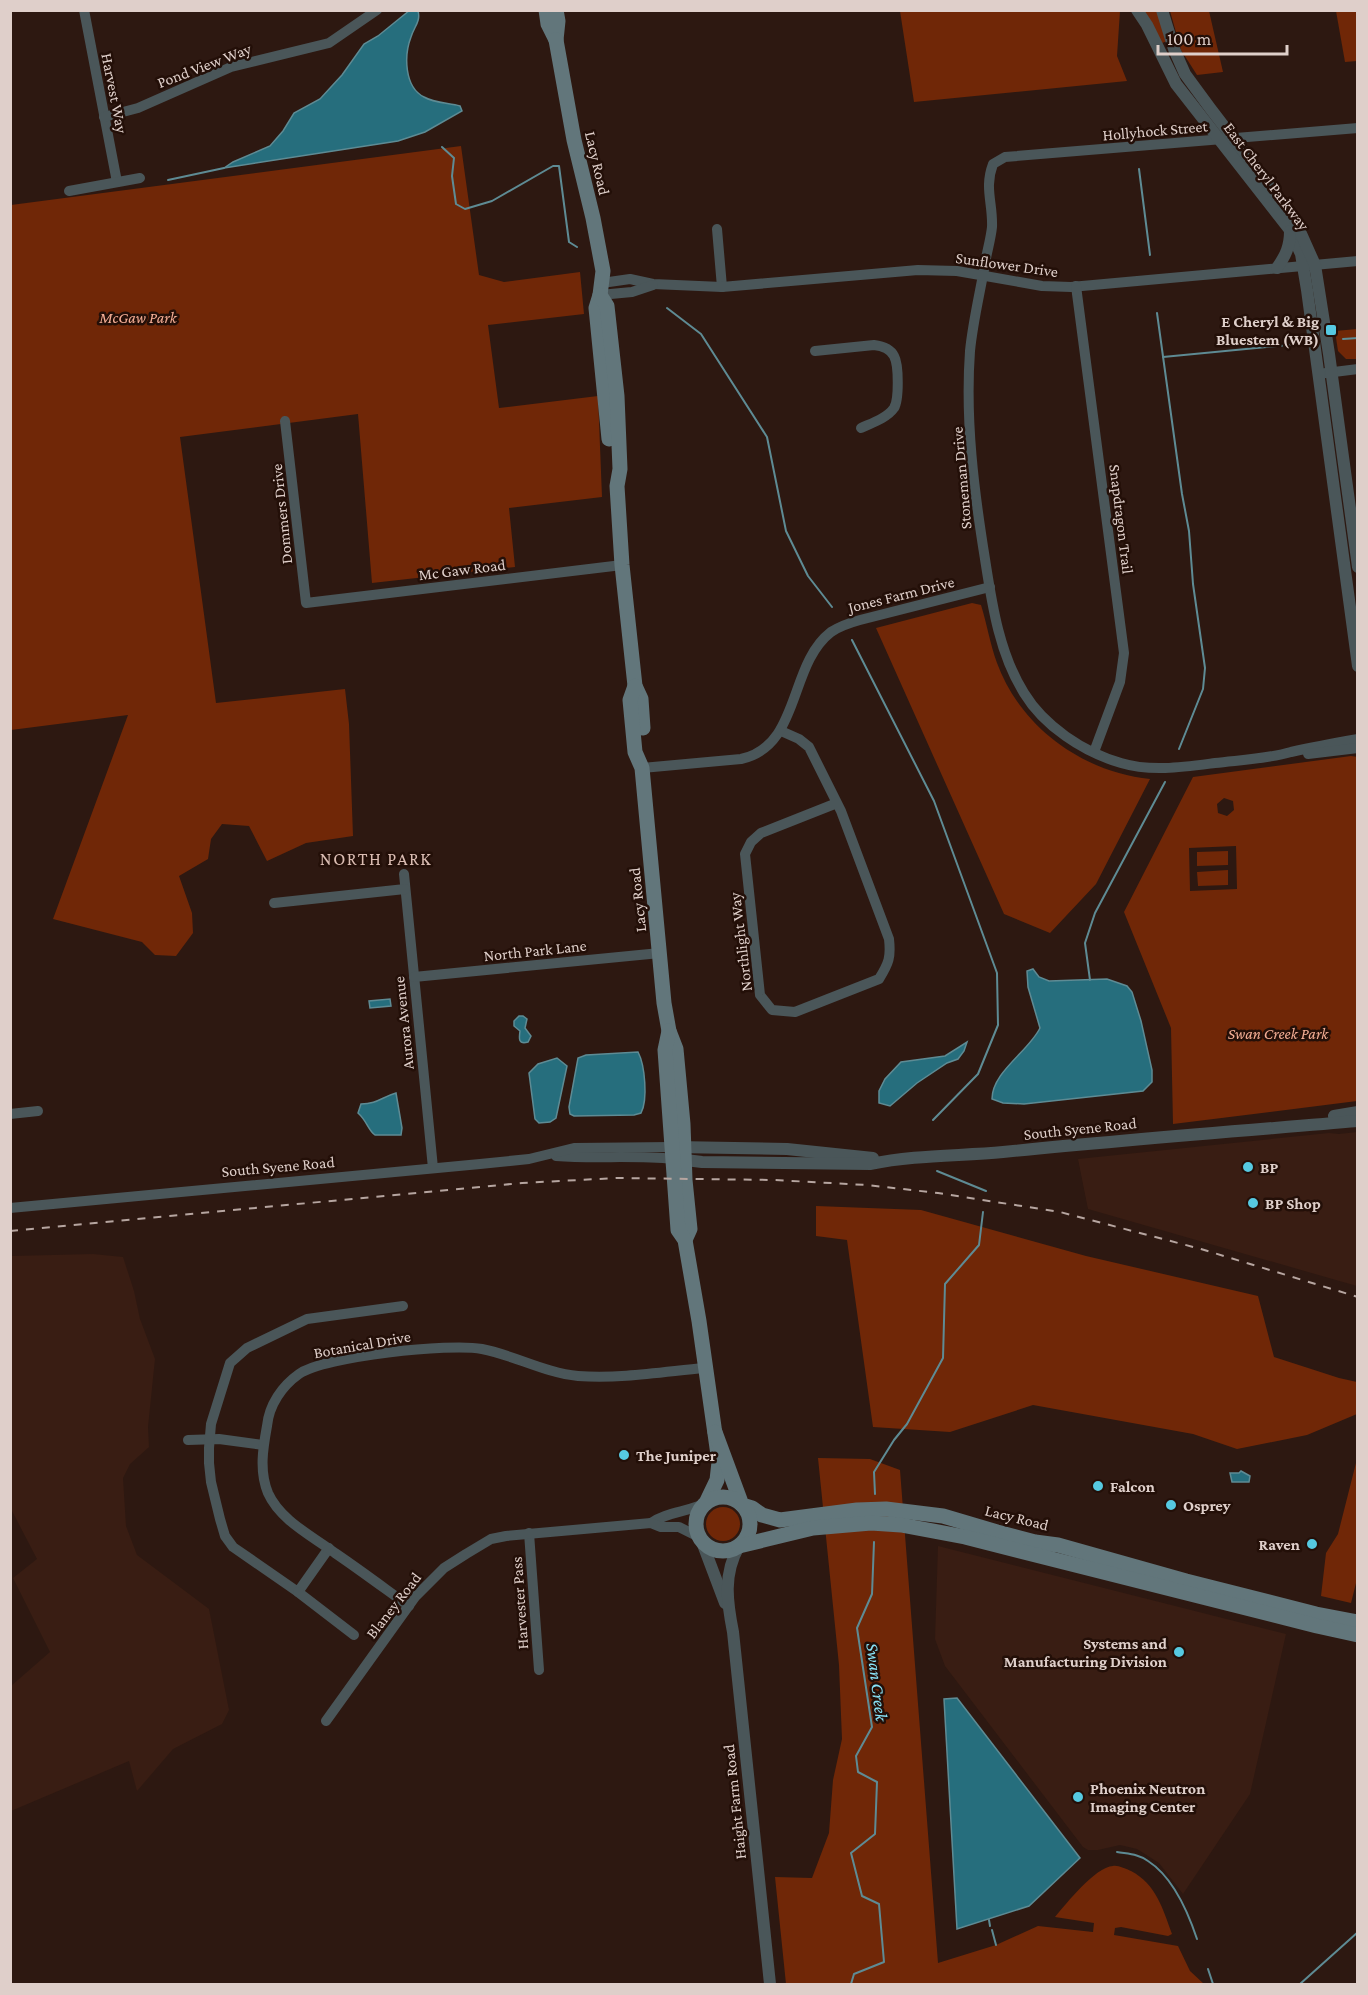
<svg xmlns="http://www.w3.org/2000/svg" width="1368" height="1995" font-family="'Crimson Pro',serif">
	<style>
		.built { fill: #391d13 }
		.green { fill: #702707; fill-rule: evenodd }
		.water { fill: #266e7d; stroke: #5e8b94; stroke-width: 1.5 }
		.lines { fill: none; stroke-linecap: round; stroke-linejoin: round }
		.stream { stroke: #5e8b94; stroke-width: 2 }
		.minor { stroke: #4a5659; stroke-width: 10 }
		.tertiary { stroke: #4a5659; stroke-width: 12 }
		.secondary { stroke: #62767b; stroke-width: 15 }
		.rail { stroke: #b6a5a0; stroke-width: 2; stroke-dasharray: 8 8; stroke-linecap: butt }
		.poi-dot { fill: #56c9e1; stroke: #230f08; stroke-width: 2 }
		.labels { text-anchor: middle; stroke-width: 5; stroke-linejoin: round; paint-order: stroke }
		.street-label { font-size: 16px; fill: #dfcfca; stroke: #230f08 }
		.park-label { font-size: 16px; font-style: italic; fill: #f5ae95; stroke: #230f08 }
		.poi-label { font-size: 16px; font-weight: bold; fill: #dfcfca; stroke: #230f08; text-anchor: start }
		.neighbourhood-label { font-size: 18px; letter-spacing: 1.5px; fill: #dabcb2; stroke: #230f08 }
		.water-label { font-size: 18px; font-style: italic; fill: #88e2f6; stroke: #230f08 }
	</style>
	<rect width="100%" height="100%" fill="#2d1811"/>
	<g class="built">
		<path d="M 1357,1132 L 1357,1286 L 1088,1209 L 1078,1159 L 1329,1133 L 1339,1134 Z"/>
		<path d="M 93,1254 L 123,1257 L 134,1291 L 140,1319 L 155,1359 L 148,1427 L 149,1447 L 130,1464 L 123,1478 L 126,1526 L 137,1555 L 209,1609 L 229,1710 L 222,1724 L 173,1749 L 137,1791 L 129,1761 L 11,1811 L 11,1686 L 50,1652 L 13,1578 L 37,1559 L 11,1509 L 11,1256 Z"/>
		<path d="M 938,1546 L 1286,1634 L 1250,1794 L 1183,1894 L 1159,1863 L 1137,1849 L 1120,1845 L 1098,1850 L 1088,1850 L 1083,1847 L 945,1666 L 935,1639 Z"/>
	</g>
	<g class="green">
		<path d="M 900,11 L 1120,11 L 1117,56 L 1127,81 L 914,102 Z"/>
		<path d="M 1143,11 L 1157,11 L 1167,41 L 1162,43 Z"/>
		<path d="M 1170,11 L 1209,11 L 1223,72 L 1197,75 L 1181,50 Z"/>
		<path d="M 1336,11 L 1357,11 L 1357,61 L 1345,62 Z"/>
		<path d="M 461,146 L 479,275 L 504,282 L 580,272 L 584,314 L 488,325 L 499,408 L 598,396 L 602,497 L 509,508 L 515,567 L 372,583 L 358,414 L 180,437 L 216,703 L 345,689 L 349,724 L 353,836 L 306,843 L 267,861 L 249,826 L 222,824 L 211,839 L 208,859 L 179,876 L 192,913 L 193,933 L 176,956 L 155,955 L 142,942 L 53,919 L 128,715 L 11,730 L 11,205 Z"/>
		<path d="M 1357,329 L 1357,359 L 1346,359 L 1338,351 L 1335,331 Z"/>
		<path d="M 972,603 L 981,605 C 987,624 990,644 997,663 C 1021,728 1083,772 1150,779 L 1096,884 L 1050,933 L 1004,914 L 876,628 Z"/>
		<path d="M 1351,756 L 1358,757 L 1357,1101 L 1173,1124 L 1171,1028 L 1124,912 L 1193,777 ZM 1224,798 L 1233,801 L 1234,810 L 1227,816 L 1218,813 L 1217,804 ZM 1236,846 L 1237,889 L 1190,891 L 1189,848 Z"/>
		<path d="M 1228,851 L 1228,865 L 1197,866 L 1197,852 Z"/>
		<path d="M 1228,870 L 1228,885 L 1198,886 L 1197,872 Z"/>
		<path d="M 816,1206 L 921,1210 L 1086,1256 L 1258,1296 L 1274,1357 L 1339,1378 L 1357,1382 L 1357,1414 L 1307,1435 L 1237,1449 L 1193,1434 L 1033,1405 L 950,1432 L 873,1427 L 847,1240 L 816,1236 Z"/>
		<path d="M 818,1458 L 870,1459 L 900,1470 L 938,1963 L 996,1945 L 1038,1926 L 1093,1932 L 1094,1923 L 1055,1917 C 1066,1904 1095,1867 1113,1866 C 1118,1865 1126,1869 1131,1871 C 1156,1884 1163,1909 1172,1934 L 1168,1936 L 1121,1927 L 1115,1928 L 1114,1935 L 1178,1946 L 1190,1971 L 1204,1984 L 786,1984 L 775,1877 L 812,1878 L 829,1833 L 833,1780 L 842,1739 L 839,1665 Z"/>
		<path d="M 1357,1459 L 1358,1575 L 1351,1603 L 1321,1596 L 1326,1553 L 1338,1534 Z"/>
		<circle cx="723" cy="1524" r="17"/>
	</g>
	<g class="water">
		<path d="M 410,10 L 418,11 C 421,21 414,27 411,37 C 404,55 404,87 424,97 C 434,103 449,103 460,106 L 462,111 L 425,132 L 398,141 L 224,168 L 233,162 L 270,146 L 283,131 L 294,113 L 320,99 L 342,75 L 364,44 L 378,36 Z"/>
		<path d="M 1033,969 L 1039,977 L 1049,981 L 1107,979 L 1127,986 L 1132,992 L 1141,1021 L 1152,1070 L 1152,1082 L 1143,1091 L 1024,1104 L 1003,1103 L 992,1099 C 992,1072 1029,1051 1040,1028 L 1028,987 L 1027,971 Z"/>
		<path d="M 390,999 L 391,1006 L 370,1008 L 369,1001 Z"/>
		<path d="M 519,1016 L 523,1016 L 527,1019 L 525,1028 L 531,1036 L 528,1042 C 518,1045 519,1038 520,1031 L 514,1026 L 514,1021 Z"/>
		<path d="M 967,1042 L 964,1051 L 958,1059 L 947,1063 L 917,1083 L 890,1106 L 879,1103 L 879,1091 L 885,1079 L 901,1062 L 945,1056 Z"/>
		<path d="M 638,1052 C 645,1065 648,1100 641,1113 L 634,1115 L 574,1116 L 570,1114 L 569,1107 L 578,1058 L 586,1055 Z"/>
		<path d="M 557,1058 L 567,1066 L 556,1118 L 550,1122 L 539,1123 L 535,1119 L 529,1073 L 538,1064 Z"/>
		<path d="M 396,1093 L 402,1128 L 401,1135 L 375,1135 C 368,1130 367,1121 358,1113 L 361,1104 C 377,1104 382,1097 396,1093 Z"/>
		<path d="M 1241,1471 L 1250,1476 L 1249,1482 L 1232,1482 L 1230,1473 L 1239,1473 Z"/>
		<path d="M 957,1698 L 1080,1858 L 1029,1906 L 957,1929 L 944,1699 Z"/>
	</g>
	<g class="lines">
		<g class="stream">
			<path d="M 442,147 L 454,158 L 452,176 L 456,204 L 465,209 L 492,201 L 553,166 L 559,166 L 569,242 L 577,247"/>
			<path d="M 1139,169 L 1150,255"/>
			<path d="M 168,180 L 224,168"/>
			<path d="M 667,308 L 701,334 L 767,437 L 786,531 L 808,576 L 832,607"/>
			<path d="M 1157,313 L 1182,494 L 1189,531 L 1193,584 L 1205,668 L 1203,689 L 1179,749"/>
			<path d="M 1343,339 L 1358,338"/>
			<path d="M 1163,357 L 1298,344"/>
			<path d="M 852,640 L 934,801 L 997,973 L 998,1025 L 978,1074 L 933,1120"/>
			<path d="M 1090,980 L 1085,943 L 1095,913 L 1165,782"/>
			<path d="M 937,1171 L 986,1191"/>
			<path d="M 875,1494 L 874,1472 L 894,1440 L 907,1424 L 943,1358 L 945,1284 L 979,1245 L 983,1212"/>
			<path d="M 1117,1852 C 1128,1854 1139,1854 1148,1861 C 1173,1877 1188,1912 1197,1939"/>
			<path d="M 989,1920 L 990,1926"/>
			<path d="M 992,1930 L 996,1945"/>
			<path d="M 1208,1969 L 1213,1984"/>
			<path d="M 851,1984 L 854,1974 L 884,1962 L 879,1904 L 862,1896 L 851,1853 L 875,1834 L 877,1782 L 858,1772 L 856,1756 L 872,1727 L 857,1628 L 872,1594 L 874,1542"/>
			<path d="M 1300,1984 L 1358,1932"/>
		</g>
		<g class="minor">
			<path d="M 84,10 L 117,182"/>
			<path d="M 104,117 L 138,108 L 231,67 L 329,43 L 377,10"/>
			<path d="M 1358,128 L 1005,157 L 993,164 C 984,188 993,203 992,227 C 991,237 988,248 986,258 C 981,289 973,320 970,351 C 965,420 974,491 985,559 C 992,604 999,653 1024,693 C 1044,726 1083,752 1121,763 C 1151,772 1184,767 1215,763 C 1240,760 1267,759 1291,752 C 1313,747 1335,743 1358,739"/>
			<path d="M 69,191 L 140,178"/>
			<path d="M 717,229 L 722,287"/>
			<path d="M 602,283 L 630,279 L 653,284 L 722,287 L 918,270 L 957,271 L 1042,286 L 1071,287 L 1358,261"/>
			<path d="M 1076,286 L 1124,653 L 1120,682 L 1094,752"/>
			<path d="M 600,295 L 632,292 L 653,285"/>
			<path d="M 815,351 L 874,345 C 882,346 890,348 894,356 C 899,365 899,400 894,408 C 887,418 872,423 861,428"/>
			<path d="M 1318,374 L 1358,369"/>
			<path d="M 285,421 L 306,603 L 622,565"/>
			<path d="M 781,731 L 799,739 L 809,747 L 841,811 L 889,939 C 891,957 889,963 879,979 L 795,1012 L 772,1010 L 760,995 L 745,854 L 751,842 L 761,833 L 837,803"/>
			<path d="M 1308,754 L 1358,748"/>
			<path d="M 642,768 L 741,759 C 801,746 788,665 831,632 C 840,626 849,623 860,620 L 990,587"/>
			<path d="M 404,874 L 433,1168"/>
			<path d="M 274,903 L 405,889"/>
			<path d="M 414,977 L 660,953"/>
			<path d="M 10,1114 L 38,1111"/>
			<path d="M 556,1156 C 595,1159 634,1155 673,1159"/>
			<path d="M 10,1208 L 480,1164 L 529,1159 L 574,1148 L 672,1147"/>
			<path d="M 188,1440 L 219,1439 L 263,1445"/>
			<path d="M 651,1523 C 666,1512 688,1512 706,1503"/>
			<path d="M 529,1533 L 539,1670"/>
			<path d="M 329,1548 L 298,1592 L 233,1547 L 225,1536 L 220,1519 L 211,1482 L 209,1463 L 209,1448 L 211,1424 L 230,1363 L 247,1348 L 307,1319 L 403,1306"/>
			<path d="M 298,1592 L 354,1635"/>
			<path d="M 409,1606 C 384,1588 360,1570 335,1553 C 312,1536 280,1520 268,1493 C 259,1471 263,1448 267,1426 C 269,1405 282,1386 299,1374 C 325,1356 450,1343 482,1349 C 514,1355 545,1373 578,1376 C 620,1379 662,1372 704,1368"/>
			<path d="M 326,1721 L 415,1597 L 444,1568 L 466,1554 L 491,1539 L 506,1536 L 651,1523 L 661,1527 L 679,1527 L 699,1537"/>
		</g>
		<g class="tertiary">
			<path d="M 1137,10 L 1147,25 L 1176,84 L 1290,230 L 1301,254 L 1307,290 L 1358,666"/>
			<path d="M 1162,10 L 1174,49 L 1185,74 L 1210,108 L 1294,218 L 1315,265 L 1329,354 L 1358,567"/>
			<path d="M 1277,268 C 1286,255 1290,246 1290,231"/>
			<path d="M 1334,1116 L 1358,1112"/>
			<path d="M 675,1147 L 787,1149 L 873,1158"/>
			<path d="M 677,1159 L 702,1162 L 871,1164 C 913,1155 959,1156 1003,1152 C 1121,1140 1239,1131 1358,1121"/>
			<path d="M 702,1542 L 725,1603"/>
			<path d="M 739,1546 C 723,1574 727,1602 733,1632 L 770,1984"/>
		</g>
		<g class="secondary">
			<path d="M 546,10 L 548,24 L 556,40 L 558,21 L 556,10"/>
			<path d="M 556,40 L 574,140 L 593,218 L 603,271 L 600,295 L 596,308 L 609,439"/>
			<path d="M 600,295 L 607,306 L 617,396 L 620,469 L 617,486 L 622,565 L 635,686 L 641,699 L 643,728"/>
			<path d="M 635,686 L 630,700 L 635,752 L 642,768 L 664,1003 L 669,1031 L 676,1049 L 683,1124 L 685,1180 L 690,1229 L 685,1240"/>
			<path d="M 669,1031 L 665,1050 L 678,1230 L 685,1240 L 699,1321 L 719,1462 L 717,1480 L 706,1503"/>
			<path d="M 715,1432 L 742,1505 L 752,1508 L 762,1515 L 780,1520 L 857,1510 L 886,1509 L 943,1516 L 997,1532 L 1035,1542 L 1058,1545 L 1186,1581 L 1316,1614 L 1358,1622"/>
			<circle cx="723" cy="1524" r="27"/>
			<path d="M 739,1546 L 813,1528 L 871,1523 L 901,1525 L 965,1537 L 1317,1626 L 1358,1635"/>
		</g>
		<path class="rail" d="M 10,1231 L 522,1183 L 618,1178 L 774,1180 L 867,1185 L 938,1193 L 1060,1212 L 1201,1249 L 1358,1297"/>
	</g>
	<g class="poi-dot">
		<rect x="1325" y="324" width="12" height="12" rx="3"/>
		<circle cx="1248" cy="1167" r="6"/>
		<circle cx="1253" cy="1203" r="6"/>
		<circle cx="624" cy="1455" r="6"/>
		<circle cx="1098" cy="1486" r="6"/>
		<circle cx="1171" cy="1505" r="6"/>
		<circle cx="1312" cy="1544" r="6"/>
		<circle cx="1179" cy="1652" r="6"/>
		<circle cx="1078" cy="1797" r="6"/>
	</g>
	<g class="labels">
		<g class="street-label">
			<text transform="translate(204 65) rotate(-21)" y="6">Pond View Way</text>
			<text transform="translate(115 93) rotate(79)" y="6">Harvest Way</text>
			<text transform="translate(1155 130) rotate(-5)" y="6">Hollyhock Street</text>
			<text transform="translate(598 163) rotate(77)" y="6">Lacy Road</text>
			<text transform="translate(1267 176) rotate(53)" y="6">East Cheryl Parkway</text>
			<text transform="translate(1007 264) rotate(8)" y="6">Sunflower Drive</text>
			<text transform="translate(961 478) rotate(-95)" y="6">Stoneman Drive</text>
			<text transform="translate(281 514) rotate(-96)" y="6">Dommers Drive</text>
			<text transform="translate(1122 519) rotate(83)" y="6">Snapdragon Trail</text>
			<text transform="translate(462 569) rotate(-7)" y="6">Mc Gaw Road</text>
			<text transform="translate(901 594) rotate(-14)" y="6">Jones Farm Drive</text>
			<text transform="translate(637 900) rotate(-96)" y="6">Lacy Road</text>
			<text transform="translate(740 942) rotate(-97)" y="6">Northlight Way</text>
			<text transform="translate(535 950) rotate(-6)" y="6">North Park Lane</text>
			<text transform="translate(403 1023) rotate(-96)" y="6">Aurora Avenue</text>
			<text transform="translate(1080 1128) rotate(-6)" y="6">South Syene Road</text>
			<text transform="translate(278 1166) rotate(-5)" y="6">South Syene Road</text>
			<text transform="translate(362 1344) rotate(-10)" y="6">Botanical Drive</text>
			<text transform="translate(1017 1517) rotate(14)" y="6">Lacy Road</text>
			<text transform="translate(519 1603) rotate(-94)" y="6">Harvester Pass</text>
			<text transform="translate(393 1605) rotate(-52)" y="6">Blaney Road</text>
			<text transform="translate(734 1802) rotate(-96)" y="6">Haight Farm Road</text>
		</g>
		<g class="park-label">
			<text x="138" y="323">McGaw Park</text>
			<text x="1278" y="1039">Swan Creek Park</text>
		</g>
		<g class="poi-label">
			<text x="1319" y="327" text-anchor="end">E Cheryl &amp; Big<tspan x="1319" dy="18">Bluestem (WB)</tspan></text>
			<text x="1260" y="1173">BP</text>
			<text x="1265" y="1209">BP Shop</text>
			<text x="636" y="1461">The Juniper</text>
			<text x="1110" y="1492">Falcon</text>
			<text x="1183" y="1511">Osprey</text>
			<text x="1300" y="1550" text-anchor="end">Raven</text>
			<text x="1167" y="1649" text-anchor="end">Systems and<tspan x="1167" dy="18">Manufacturing Division</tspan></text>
			<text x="1090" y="1794">Phoenix Neutron<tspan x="1090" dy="18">Imaging Center</tspan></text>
		</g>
		<g class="neighbourhood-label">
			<text x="376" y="865">NORTH PARK</text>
		</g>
		<g class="water-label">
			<text transform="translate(877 1682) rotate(83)" y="6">Swan Creek</text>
		</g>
	</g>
	<rect width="1368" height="1995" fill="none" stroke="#dfcfca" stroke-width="24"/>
	<path d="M1158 45v9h129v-9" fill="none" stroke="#dfcfca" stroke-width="3"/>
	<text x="1167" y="45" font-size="18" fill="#dfcfca" stroke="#230f08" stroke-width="4.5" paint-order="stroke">100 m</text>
</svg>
